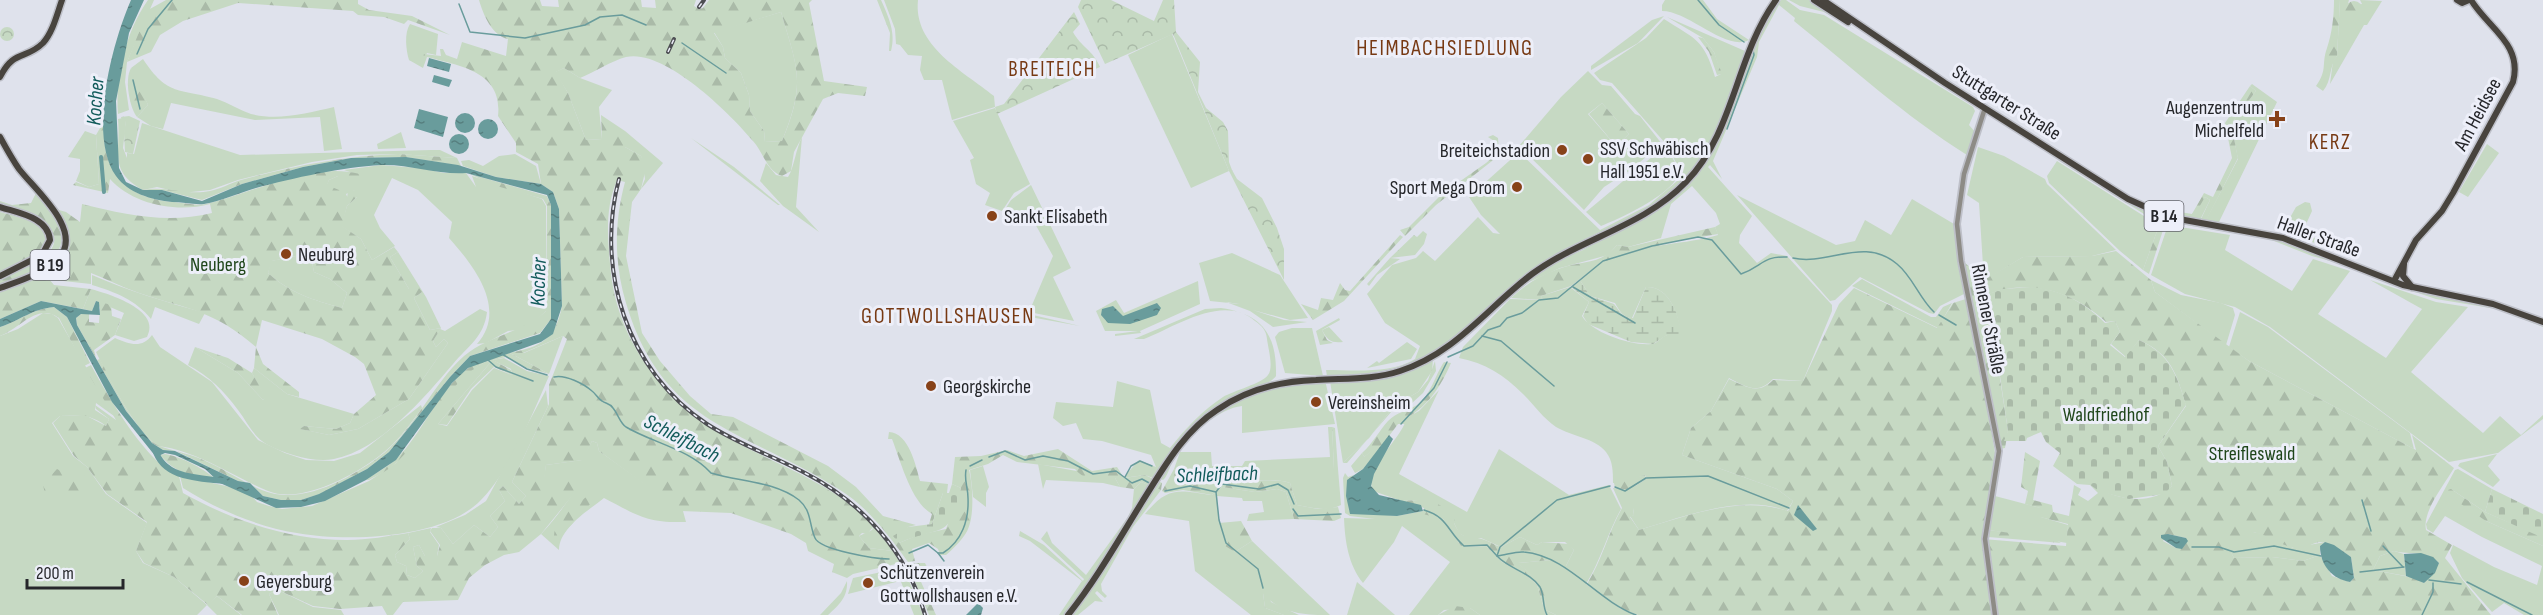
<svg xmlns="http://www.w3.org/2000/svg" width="2543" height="615" font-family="'Sofia Sans Condensed',sans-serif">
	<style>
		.green { fill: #c6d9c3; fill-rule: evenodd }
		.forest { fill: url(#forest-firs); fill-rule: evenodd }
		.wetland { fill: url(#wetland-marsh) }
		.cemetery { fill: url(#cemetery-stones) }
		.park { fill: url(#park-crowns) }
		.water { fill: url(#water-ripples) }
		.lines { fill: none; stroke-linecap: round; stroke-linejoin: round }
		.stream { stroke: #699c9c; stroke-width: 1.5 }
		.canal { stroke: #699c9c; stroke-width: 4 }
		.river { stroke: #699c9c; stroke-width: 6 }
		.minor-casing { stroke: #bec0c9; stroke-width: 8 }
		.major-casing { stroke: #bec0c9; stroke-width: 9 }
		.minor { stroke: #8d8b86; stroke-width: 4.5 }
		.major { stroke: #48443e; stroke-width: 6 }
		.rail-casing { stroke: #4d4e53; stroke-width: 4 }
		.rail { stroke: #edeff9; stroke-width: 1.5; stroke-dasharray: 4.5; stroke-linecap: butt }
		.poi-dot { fill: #874219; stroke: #edeff9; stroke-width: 2 }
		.labels { text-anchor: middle; stroke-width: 6; stroke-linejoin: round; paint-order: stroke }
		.shield { fill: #edeff9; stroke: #626369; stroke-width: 1.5 }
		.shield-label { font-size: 18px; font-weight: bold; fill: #26272b }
		.street-label { font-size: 20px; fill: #26272b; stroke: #edeff9 }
		.poi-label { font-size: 20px; fill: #26272b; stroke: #edeff9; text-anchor: start }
		.park-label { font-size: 20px; fill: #1f461a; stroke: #edeff9 }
		.neighbourhood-label { font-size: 21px; letter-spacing: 1.5px; fill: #773913; stroke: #edeff9 }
		.water-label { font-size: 21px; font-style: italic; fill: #125b5b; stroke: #edeff9 }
		.quarter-label { font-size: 22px; letter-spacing: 1.5px; fill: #773913; stroke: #edeff9 }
	</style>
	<defs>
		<pattern id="forest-firs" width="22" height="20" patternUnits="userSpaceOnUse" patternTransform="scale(1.5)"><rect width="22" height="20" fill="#c6d9c3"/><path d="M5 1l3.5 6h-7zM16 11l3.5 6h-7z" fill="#aabaa8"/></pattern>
		<pattern id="wetland-marsh" width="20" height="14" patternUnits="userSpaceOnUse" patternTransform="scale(1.5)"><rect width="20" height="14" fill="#c6d9c3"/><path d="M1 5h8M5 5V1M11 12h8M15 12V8" fill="none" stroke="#aabaa8"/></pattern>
		<pattern id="cemetery-stones" width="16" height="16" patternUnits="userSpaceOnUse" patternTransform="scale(1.5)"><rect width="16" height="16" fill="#c6d9c3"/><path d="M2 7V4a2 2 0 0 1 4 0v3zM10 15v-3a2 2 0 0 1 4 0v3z" fill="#aabaa8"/></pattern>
		<pattern id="park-crowns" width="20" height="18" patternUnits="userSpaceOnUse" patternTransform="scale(1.5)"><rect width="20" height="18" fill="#c6d9c3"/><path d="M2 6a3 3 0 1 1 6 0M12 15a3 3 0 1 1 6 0" fill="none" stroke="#aabaa8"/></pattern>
		<pattern id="water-ripples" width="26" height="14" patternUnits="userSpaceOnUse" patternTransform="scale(1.5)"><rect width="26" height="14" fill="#699c9c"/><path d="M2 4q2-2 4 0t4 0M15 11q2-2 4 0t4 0" fill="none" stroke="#567f7f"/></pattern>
	</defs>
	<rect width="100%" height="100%" fill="#dfe2ec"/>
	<g class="green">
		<path d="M 148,0 L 154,0 L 127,62 L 125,82 L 129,110 L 118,114 C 115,76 126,31 148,0 Z"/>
		<path d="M 884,0 L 918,0 C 913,46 963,71 994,96 L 995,107 L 952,120 L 942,80 L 924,80 L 920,70 L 922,56 L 908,55 L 900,45 L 896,44 L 895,29 Z"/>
		<path d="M 1665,0 L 1703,0 L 1717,19 L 1749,40 C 1726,52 1689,11 1662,11 L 1662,5 Z"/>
		<path d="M 1781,0 L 1786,0 L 1800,10 L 1824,15 L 1973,107 L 1975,111 L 1969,125 L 1976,133 L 1967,155 C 1905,116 1851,67 1794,21 L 1795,18 L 1779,5 L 1759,42 L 1757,57 L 1713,161 L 1722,179 L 1710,165 L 1708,167 L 1752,216 L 1740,235 L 1739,243 L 1757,263 L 1771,253 L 1787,256 L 1832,305 L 1832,311 L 1803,381 L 1773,379 C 1758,395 1746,387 1729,378 L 1711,411 L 1691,428 L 1682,455 L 1777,489 L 1793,501 L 1787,511 C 1744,493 1682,517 1639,530 L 1630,516 L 1634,515 L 1633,508 L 1622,508 L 1613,488 C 1631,489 1630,490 1647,478 L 1645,475 L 1622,483 L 1613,483 C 1613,472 1613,461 1606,452 C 1595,438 1571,436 1556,427 C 1543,418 1534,405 1523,394 C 1504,375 1485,363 1459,358 L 1463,347 L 1510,299 L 1543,300 L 1541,296 L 1570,287 L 1589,302 L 1582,316 C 1592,333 1632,346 1651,344 C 1657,344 1661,337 1667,335 C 1671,334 1677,335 1681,335 C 1679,316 1670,286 1646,287 L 1632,318 C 1623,318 1619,310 1615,303 L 1590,296 L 1580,280 C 1587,275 1594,267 1602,262 C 1637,243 1681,246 1718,235 L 1715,227 L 1720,224 L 1716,213 L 1692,186 L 1671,204 L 1661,238 L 1628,247 L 1617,245 L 1608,255 L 1560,268 L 1527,283 L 1552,263 L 1583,250 L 1667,202 L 1712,151 L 1720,137 C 1741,92 1749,39 1781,0 Z"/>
		<path d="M 1789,0 L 1809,0 L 1855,30 L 1824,12 L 1800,6 Z"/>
		<path d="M 2340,0 L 2349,0 L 2347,7 L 2362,4 L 2360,0 L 2382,1 L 2367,25 L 2364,25 L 2330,84 L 2333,61 L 2337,56 Z"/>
		<path d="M 781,12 C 798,70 806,82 782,141 L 765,142 L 764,131 L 750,111 L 749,95 L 741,73 L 725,58 L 723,47 L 714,32 Z"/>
		<path d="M 1664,16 L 1638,43 L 1591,70 L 1591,66 L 1652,20 Z"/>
		<path d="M 1667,17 L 1745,51 C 1732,90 1722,131 1697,164 C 1655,219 1606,223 1553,257 C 1540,266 1528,279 1515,289 C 1447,346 1421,375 1327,376 L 1326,370 C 1353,370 1391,374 1415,359 L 1420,346 L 1385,323 L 1367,294 L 1392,265 L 1416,258 L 1423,251 L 1435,261 L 1478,217 L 1493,233 L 1500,234 L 1481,215 L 1469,197 L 1519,152 L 1600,230 L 1649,205 L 1677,181 L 1679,168 L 1668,148 L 1687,144 L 1699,156 L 1701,153 L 1688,141 L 1666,144 L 1612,83 L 1600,80 L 1594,73 L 1646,38 L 1664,19 C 1695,39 1704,39 1715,77 L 1721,74 L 1714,52 L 1703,38 Z"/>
		<path d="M 410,24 L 438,34 L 436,55 L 427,53 L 421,64 L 409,60 C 406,50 404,33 410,24 Z"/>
		<path d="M 1172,34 L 1229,171 L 1191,188 L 1128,55 Z"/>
		<path d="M 143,59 C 168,97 179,88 217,99 C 229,103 239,110 251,114 C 278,121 308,113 334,107 L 342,149 L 324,151 L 320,117 L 255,120 L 171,103 L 163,129 L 151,126 L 137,117 L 148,105 L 131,68 Z"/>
		<path d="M 564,68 L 580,78 L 612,90 L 599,107 L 602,139 L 586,140 L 568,93 L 555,72 Z"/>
		<path d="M 1588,71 L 1602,85 L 1611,86 L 1635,114 L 1640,116 L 1662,144 L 1629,171 L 1604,187 L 1584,210 L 1519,146 L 1561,97 ZM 1602,103 L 1629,134 L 1616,146 L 1588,114 Z"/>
		<path d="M 2252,84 L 2277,102 L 2218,224 L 2173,216 L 2174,211 L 2192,214 L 2205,197 L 2210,200 L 2201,218 L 2207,218 L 2238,159 L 2231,124 L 2256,91 L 2250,86 Z"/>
		<path d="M 995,108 L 1030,184 L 1014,193 L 1002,211 L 985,205 L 990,193 L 976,184 L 970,160 L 974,158 L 953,121 Z"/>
		<path d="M 128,117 L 122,121 L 126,121 L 123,148 L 127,158 L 127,153 L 134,154 L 142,123 L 240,155 L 431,150 L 440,150 L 457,158 L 398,154 L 357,155 L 312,162 L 238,180 L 210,190 L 182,193 L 157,187 L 143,190 C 108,171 121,152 118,119 Z"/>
		<path d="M 85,131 L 96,135 L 99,184 L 89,187 L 76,181 L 80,171 L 80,159 L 68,157 Z"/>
		<path d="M 625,131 L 663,163 L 641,189 L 645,179 L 641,156 L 625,147 Z"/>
		<path d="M 401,132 L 406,148 L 378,149 L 377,144 Z"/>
		<path d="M 802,137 L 796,207 L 819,232 L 783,206 L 760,181 L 766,163 L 776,175 L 788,177 C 794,168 796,148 802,137 Z"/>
		<path d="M 691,138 L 734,167 L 780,205 L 778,205 Z"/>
		<path d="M 2487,144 L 2499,153 L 2468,197 L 2459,192 Z"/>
		<path d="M 1664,147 C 1670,155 1681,166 1677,177 C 1670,195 1619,219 1601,226 L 1586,212 Z"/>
		<path d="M 1978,147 L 2004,156 L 2045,179 L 2047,184 L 2116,250 L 2092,256 L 2023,257 L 1984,281 L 1979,203 L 1967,195 Z"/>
		<path d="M 515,154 L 536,166 L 541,184 L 496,177 L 463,166 L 461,161 L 469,160 L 483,166 L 499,156 Z"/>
		<path d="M 2060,158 L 2134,205 L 2165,220 L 2144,214 L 2058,160 Z"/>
		<path d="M 2057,161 L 2147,218 L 2165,223 L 2163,230 L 2157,231 L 2143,270 L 2120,251 L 2049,183 L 2047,176 Z"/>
		<path d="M 381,165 L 419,168 L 444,173 L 466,173 L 476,187 L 472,176 L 542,199 L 546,206 L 546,311 L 533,323 L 518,330 L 508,331 L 486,343 L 477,344 C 508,309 474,266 449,238 L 452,222 L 418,190 L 392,178 L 374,215 L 380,228 L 395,246 L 372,260 L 361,239 L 341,226 L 347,206 L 357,197 L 355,190 L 346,194 L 349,201 L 346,205 L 326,186 L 329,180 L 338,176 L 361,176 L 344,170 Z"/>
		<path d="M 1031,185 L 1071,268 L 1053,277 L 1074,321 L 1029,312 L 1053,256 L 1034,222 L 1004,211 L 1011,200 Z"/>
		<path d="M 1737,195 L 1836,245 L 1855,241 L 1865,220 L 1891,235 L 1912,199 L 1954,224 L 1966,293 L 1940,306 L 1934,314 L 1929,313 L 1860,277 L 1835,300 L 1830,301 Z"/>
		<path d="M 2305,202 L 2310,203 L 2312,211 L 2302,233 L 2320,240 L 2318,244 L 2282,232 L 2296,207 Z"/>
		<path d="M 2170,220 L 2271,237 L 2348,266 L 2312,256 L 2269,239 L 2168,222 Z"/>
		<path d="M 2168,225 L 2230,235 L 2225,250 L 2292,291 L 2313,259 L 2350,271 L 2318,314 L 2386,358 L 2422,309 L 2370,280 L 2436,302 L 2468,307 L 2411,372 L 2483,433 L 2500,416 L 2521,435 L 2543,415 L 2543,419 L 2498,453 L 2449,462 L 2270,327 L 2235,307 L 2185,294 L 2151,275 Z"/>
		<path d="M 398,252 L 426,297 L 441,328 L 430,330 L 414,298 L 422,292 L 409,289 L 390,257 Z"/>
		<path d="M 1232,253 L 1280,275 L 1308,318 L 1290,320 L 1253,310 L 1284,320 L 1307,322 L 1273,327 L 1250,311 L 1226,302 L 1239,304 L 1210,301 L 1199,263 Z"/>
		<path d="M 301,255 L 312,262 L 314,272 L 330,279 L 347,293 L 342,308 C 313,300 290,293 268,273 L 271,261 Z"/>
		<path d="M 1390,258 L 1400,259 L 1377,275 L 1369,286 L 1367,284 Z"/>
		<path d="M 92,275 C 129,291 166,302 205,313 L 199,324 L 155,307 L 151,319 C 136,300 115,292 92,285 Z"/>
		<path d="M 2373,278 L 2410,290 L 2497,307 L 2543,324 L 2543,327 L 2496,309 L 2436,299 Z"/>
		<path d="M 1862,279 L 1931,317 L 1936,317 L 1943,307 L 1952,303 L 1938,328 L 1852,286 Z"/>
		<path d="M 2151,280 L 2181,295 L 2221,303 L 2233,308 L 2235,315 L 2226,345 L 2155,292 Z"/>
		<path d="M 1198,281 L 1200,304 L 1140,331 L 1141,333 L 1115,336 L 1115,334 L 1138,331 L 1105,331 L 1096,311 L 1116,300 L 1124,313 Z"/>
		<path d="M 91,289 C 109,294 162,310 147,337 L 134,341 L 115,335 L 124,313 L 96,301 L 92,311 L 83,309 Z"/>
		<path d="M 1221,308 C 1262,314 1277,334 1276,376 C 1271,385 1234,394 1222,402 C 1193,422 1172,448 1153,478 L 1145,475 L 1123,478 L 1139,460 L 1156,467 L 1151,455 L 1102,441 L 1083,439 L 1076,423 L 1063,426 L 1053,418 L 1056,402 L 1113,407 L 1117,381 L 1150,390 L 1161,443 L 1170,448 C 1185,429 1203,410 1223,397 C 1233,391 1263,383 1268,375 C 1274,367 1268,348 1267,339 C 1266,330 1262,326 1255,321 C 1223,293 1175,327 1144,339 L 1134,339 L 1205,309 Z"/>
		<path d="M 480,309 L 487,312 C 484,337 468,346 453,364 C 424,398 380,450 334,459 C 314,463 285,454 268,445 C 253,437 248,423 238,410 C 224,391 209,376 188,365 L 195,347 L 238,373 L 263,400 L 265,398 L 252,373 L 254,368 L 287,394 L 354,414 L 350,423 L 336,429 L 304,426 L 301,429 L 329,435 L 358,429 L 409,399 L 448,343 L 444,339 L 436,347 L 433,341 L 440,329 L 445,331 Z"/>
		<path d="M 1020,312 L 1080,326 L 1019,315 Z"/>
		<path d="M 2240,312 L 2268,327 L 2410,433 L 2414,449 L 2249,361 L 2229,347 Z"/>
		<path d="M 43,313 L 52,314 L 58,318 L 114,416 L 96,403 L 95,410 L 109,419 L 106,426 C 91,414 78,415 60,416 L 52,423 L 73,456 L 87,467 L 106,494 L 147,523 L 136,551 L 143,563 L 174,577 L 207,605 L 217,596 L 241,615 L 217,615 L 207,605 L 197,615 L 0,615 L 0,336 L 18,329 Z"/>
		<path d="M 1329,327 L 1343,342 C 1331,343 1328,341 1322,330 Z"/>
		<path d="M 1292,328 L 1312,328 L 1323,376 L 1285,373 L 1275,337 L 1279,332 Z"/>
		<path d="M 152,335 L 160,347 L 212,382 L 258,440 L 285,453 L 306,460 L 334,461 L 360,453 L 421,405 L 422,408 C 413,420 404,433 393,444 C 368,469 304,506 268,491 C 232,476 198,451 158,446 C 134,430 109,378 96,352 L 115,338 C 129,344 142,349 152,335 Z"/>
		<path d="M 563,336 L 549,374 L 510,353 L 524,353 Z"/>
		<path d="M 1407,342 L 1417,349 L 1411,359 L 1367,368 L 1377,361 L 1379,363 Z"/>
		<path d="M 504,358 L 527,371 L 549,376 C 533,413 507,477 478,503 C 439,539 346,542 297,533 C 258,527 216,509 183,488 L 180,476 L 226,486 L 250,494 L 257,502 L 269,506 L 282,509 L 312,506 L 369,481 L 396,463 L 455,384 L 471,370 L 487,361 L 490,363 L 438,424 L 447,426 L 472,390 L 494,368 L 512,375 L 511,369 L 492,360 Z"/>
		<path d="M 1433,359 L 1432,371 L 1418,392 L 1394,406 L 1369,438 L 1343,463 L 1330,381 L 1417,367 Z"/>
		<path d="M 1325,380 L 1335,424 L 1242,433 L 1242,406 C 1220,408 1190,434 1177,452 C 1172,460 1170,470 1165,478 L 1163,480 L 1159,478 C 1201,411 1246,386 1325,380 Z"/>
		<path d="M 546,390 L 548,406 L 512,482 L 526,496 L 519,504 L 503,486 L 499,490 L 505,501 L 490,516 L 498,527 L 490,537 L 474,525 L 453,544 L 441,528 L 436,527 L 465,515 L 486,501 Z"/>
		<path d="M 1439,390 L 1399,474 L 1467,512 L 1499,449 L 1569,495 L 1609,485 L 1621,509 C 1607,534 1601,560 1586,584 L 1621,609 L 1637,615 L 1556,615 L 1546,610 C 1547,591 1532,574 1517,563 L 1551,560 L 1566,566 L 1574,550 L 1565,542 L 1542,542 L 1537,545 L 1520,537 L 1501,547 L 1481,538 L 1467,538 L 1459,533 L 1454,523 L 1418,500 L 1402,501 L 1373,491 C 1362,468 1405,436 1406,418 L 1419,411 Z"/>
		<path d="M 1328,427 L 1332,427 L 1334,469 L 1338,469 L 1341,505 C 1328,512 1311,508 1297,505 L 1290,483 C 1273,477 1252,483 1234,477 C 1229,475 1227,471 1222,471 C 1214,470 1212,476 1205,478 C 1194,481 1182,475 1174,469 L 1180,452 L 1211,452 L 1212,466 L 1242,466 L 1245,461 L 1330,457 Z"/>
		<path d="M 592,441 L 597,443 L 599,451 L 683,511 L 686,522 C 646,523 639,516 604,498 C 589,510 559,528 559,550 L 541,534 C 556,519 566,502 580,485 L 543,483 L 546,465 L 582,460 Z"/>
		<path d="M 1377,446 L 1380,448 L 1363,469 L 1355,473 L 1351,466 L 1362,453 L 1364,457 Z"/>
		<path d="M 2497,454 L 2488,466 L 2500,480 L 2493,487 L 2458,466 L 2460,463 Z"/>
		<path d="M 1038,464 L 1115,478 L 1120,487 L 1103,483 L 1046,480 L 1043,489 Z"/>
		<path d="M 983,466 L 989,487 L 986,493 L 986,507 L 973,497 L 970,470 Z"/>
		<path d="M 2458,469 L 2492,489 L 2485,512 L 2451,489 L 2486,521 L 2543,546 L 2543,615 L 2524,615 L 2504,603 L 2492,612 L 2462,578 L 2450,553 L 2453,545 L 2494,567 L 2537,585 L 2542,566 L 2482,537 L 2445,516 L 2433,533 L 2427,529 L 2426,524 L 2455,470 Z"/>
		<path d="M 1345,473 L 1348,477 L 1354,475 L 1347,481 L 1349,511 L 1397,516 L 1423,511 L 1443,519 L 1461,546 L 1487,547 L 1502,562 L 1526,575 L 1537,585 L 1546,615 L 1480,615 L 1470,608 L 1444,610 L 1438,615 L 1409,615 L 1450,562 L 1402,526 L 1394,542 L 1363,583 C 1348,564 1345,541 1344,518 L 1375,519 L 1350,516 L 1345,513 L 1343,478 Z"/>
		<path d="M 1141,482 L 1149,485 L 1083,591 L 1065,615 L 1059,615 L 1082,581 L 1030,541 L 1019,536 L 1020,531 L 1044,545 L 1083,581 L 1084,579 L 1041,539 L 1047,531 L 1052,543 L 1086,575 L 1128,517 L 1132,508 L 1134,489 Z"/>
		<path d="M 1154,487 L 1161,490 L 1133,527 L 1101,584 L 1102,591 L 1107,596 L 1105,598 L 1097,591 L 1095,593 L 1103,602 L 1095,601 L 1078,615 L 1071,615 Z"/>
		<path d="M 1222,487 L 1255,492 L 1277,489 L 1286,492 L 1294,519 L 1247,521 L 1249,514 L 1264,512 L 1262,501 L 1243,501 L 1242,498 L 1217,496 L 1219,523 L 1235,552 L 1252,541 L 1330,615 C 1305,615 1280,614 1263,593 L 1265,608 L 1284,615 L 1251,615 L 1195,571 L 1189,521 L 1145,514 C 1168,486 1178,490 1212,495 Z"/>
		<path d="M 1995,496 L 2041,508 L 2041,517 L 2068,525 L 2067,543 L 1989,530 Z"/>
		<path d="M 874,526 L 893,551 L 869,548 L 859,536 L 872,530 Z"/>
		<path d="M 431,528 L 430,532 L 439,545 L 437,556 L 425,556 L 419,545 L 413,547 L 417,566 L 423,571 L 415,578 L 407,575 L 406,566 L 397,562 L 395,555 L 410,539 L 408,533 Z"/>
		<path d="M 2253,532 L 2268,535 L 2293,548 L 2325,542 L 2320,546 L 2320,555 L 2303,561 L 2272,557 L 2234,558 L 2227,545 Z"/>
		<path d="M 2394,551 L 2404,554 L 2406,576 L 2373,570 L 2380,556 Z"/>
		<path d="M 896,569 L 900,581 L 848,594 L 853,578 Z"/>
		<path d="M 847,581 C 848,597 839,605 828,615 L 820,615 L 841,593 Z"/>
		<path d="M 1357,582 L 1395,615 L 1347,615 Z"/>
		<path d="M 278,590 L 313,607 L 341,610 L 344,615 L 279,615 L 269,594 Z"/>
	</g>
	<g class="forest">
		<path d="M 166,0 L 358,0 L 358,4 L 369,10 L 412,16 L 450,35 L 408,20 L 404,24 L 384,17 L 358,15 L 353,11 L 238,3 L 183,21 L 160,35 L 151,52 L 127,62 L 148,10 Z"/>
		<path d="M 479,0 L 540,0 L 542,6 L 559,7 L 558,0 L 641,0 L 642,7 L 656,8 L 655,0 L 696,0 L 694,6 L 699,9 L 703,8 L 709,0 L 812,0 L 809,3 L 824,81 L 867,87 L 865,96 L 838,93 L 823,99 L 794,152 L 791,171 L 782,176 C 767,171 763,152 753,141 C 731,114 664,48 626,57 C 611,61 595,72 580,78 L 564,68 L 556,72 L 568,93 L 586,140 L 602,139 L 601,115 L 625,131 L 625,147 L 641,156 L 646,168 L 641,189 L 632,202 L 626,256 L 642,333 L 660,361 L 690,396 L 711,414 L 733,417 L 828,466 L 856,487 L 883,516 L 916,525 L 908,527 L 899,543 L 918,535 L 946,529 L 961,488 L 952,484 L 955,457 L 981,456 L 1007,450 L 1024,456 L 1058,449 L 1092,471 L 1117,467 L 1124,478 L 1145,475 L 1162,483 L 1161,490 L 1141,482 L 1134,489 L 1120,487 L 1115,478 C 1101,481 1084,481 1075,469 L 1017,462 L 1003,455 L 988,464 L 969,470 C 973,486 975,519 966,533 C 961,541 953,549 946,555 L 940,555 L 938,549 L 929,543 L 912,549 L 915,561 L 908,562 C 889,536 868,507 840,490 C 746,429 663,428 626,303 C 614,263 614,223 625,182 L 617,180 C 604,211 608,242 611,274 C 620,348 670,407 734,441 C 783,468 835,484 874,526 L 867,534 L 862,533 L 859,536 L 869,548 L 893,551 L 900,563 L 853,574 L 847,578 L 832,572 L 834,564 L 808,551 L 806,543 L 791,534 L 731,513 L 681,511 L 599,451 L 597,443 L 592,441 L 583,460 L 546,465 L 544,483 L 565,474 L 581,485 L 541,534 L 519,552 L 504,555 L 485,565 L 469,578 L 458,600 L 403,602 L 393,615 L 387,615 L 382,606 L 340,609 L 313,606 L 278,590 L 269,594 L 278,615 L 242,615 L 217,596 L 208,605 L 174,577 L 144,563 L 136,551 L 147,522 L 107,494 L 87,467 L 74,456 L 53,423 L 60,416 L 85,415 L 106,426 L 109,419 L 96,409 L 95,405 L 116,420 L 85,368 L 91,365 C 108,396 146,463 179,476 L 183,493 C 233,521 290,540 347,540 C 368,540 388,536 408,533 L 410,539 L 395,555 L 397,562 L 406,566 L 407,575 L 415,578 L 423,571 L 417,566 L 413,547 L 419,545 L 425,556 L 437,556 L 440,545 L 430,531 L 432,528 L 441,528 L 453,544 L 474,525 L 490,537 L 498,527 L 490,516 L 505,501 L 499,490 L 503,486 L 519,504 L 526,496 L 512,482 L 549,404 L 549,385 L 567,339 L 563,336 L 523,353 L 510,353 L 549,374 L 527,368 L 506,357 L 493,360 L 511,370 L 512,375 L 494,367 L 471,389 L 447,425 L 438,424 L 490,363 L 487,361 C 444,383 431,430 397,462 C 389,470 378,475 369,480 L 366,480 C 375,473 388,467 396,459 C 423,433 436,393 467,369 C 504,341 551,366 562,306 L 559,209 L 553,192 L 541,184 L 538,164 L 516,152 L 516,143 L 498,116 C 503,72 461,66 427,57 L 423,68 L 409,60 L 411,59 L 421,63 L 424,54 L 441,56 L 440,49 L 443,49 L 446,55 L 457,59 L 462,42 L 506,56 L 508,39 C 492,36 483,14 479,0 ZM 781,12 C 798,70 806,83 782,141 L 765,142 L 764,131 L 750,111 L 749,95 L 741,73 L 725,58 L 723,47 L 714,33 Z"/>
		<path d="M 877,0 L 881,0 C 889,18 896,33 891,51 L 889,51 L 890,33 Z"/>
		<path d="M 2334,0 L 2340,0 L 2337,56 C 2329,66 2332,81 2323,91 L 2316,86 C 2328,69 2321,65 2327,48 C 2332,33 2334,17 2334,0 Z"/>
		<circle cx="2354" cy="10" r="9"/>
		<path d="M 1698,37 L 1703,38 L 1714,52 L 1722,74 L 1717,75 L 1709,52 Z"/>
		<path d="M 131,68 L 135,73 L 148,105 L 137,117 C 130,109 124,80 131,68 Z"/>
		<path d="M 2250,86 L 2256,91 L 2231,124 L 2238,158 L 2207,219 L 2201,219 L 2210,200 L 2205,197 L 2194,216 L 2192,214 L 2204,193 L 2213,197 L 2232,158 L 2225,123 Z"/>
		<path d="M 1602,103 L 1629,134 L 1616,146 L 1589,114 Z"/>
		<path d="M 104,121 C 101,171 124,198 174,202 C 184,203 196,206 206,204 C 254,193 311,161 360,174 L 362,177 L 338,176 L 329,180 L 327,185 L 339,190 L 346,204 L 348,191 L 355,190 L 359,184 L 357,197 L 347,206 L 342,226 L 361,239 L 372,260 L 394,247 L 398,252 L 390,257 L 409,289 L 419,288 L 422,292 L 414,298 L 430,330 L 441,328 L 433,341 L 436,347 L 444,339 L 448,343 L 409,399 L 358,429 L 329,435 L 300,429 L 304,426 L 336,429 L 350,423 L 354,414 L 376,395 L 364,364 L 355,357 L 322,339 L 262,320 L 256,347 L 263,364 L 299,392 L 299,397 L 287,394 L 254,368 L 256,347 C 213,310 190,310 139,293 C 122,287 106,279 91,273 L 91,284 L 54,280 L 52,277 L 63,259 L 67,233 L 25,172 L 59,210 L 66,212 L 80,222 L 82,204 C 126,215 168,224 212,213 L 210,204 C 178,213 133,205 110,179 L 108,193 L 73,185 L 76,182 L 89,187 L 99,184 L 96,135 ZM 301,255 L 312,262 L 314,272 L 330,279 L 347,293 L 342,308 C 313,300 290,293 268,273 L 272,261 Z"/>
		<path d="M 1493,135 L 1498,138 L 1499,151 L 1492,161 L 1436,205 L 1405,236 L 1400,230 L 1409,227 L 1442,194 L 1486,163 L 1493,157 L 1497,143 L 1488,137 Z"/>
		<path d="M 398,154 L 457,158 L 461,166 L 406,157 L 351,158 L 303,167 L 242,184 L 202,200 L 162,190 L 143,190 C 165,185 187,196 210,191 C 221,189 230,183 241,180 C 293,166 344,156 398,154 Z"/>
		<path d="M 470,174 L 547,196 L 551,205 L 551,319 L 540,333 L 470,356 L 450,377 L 389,452 L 367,469 L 320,494 L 301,500 L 281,500 L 263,496 L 250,483 L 238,481 L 176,451 L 163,450 L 152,443 L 126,411 L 97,360 L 100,359 C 112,383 133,427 154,443 C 160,448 191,454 201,459 C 224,468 247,486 271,493 C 308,503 356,475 384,453 C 417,425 432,385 464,356 C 489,335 522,333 546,311 L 547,206 L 543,199 L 493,185 Z"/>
		<path d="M 36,193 C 87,249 54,263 0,286 L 0,278 C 13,272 32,267 43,258 C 79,228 20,211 0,204 L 0,201 L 12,205 L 31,203 Z"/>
		<path d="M 0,212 C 11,215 25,218 36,224 C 72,244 14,266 0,274 Z"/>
		<path d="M 1715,227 L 1718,234 L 1667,243 L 1615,258 L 1602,262 L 1571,286 L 1541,296 L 1543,300 L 1511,298 C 1525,285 1540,275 1558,269 C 1581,260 1600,266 1617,245 L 1628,247 Z"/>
		<path d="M 2163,230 L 2149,274 L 2143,270 L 2157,231 Z"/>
		<path d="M 1423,231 L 1427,234 L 1424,244 L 1415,255 L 1390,258 L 1414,235 L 1417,237 Z"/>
		<path d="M 1400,235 L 1403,237 L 1344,301 L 1313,320 L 1301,304 L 1318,310 L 1321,298 L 1333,300 L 1340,283 L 1345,290 L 1350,291 Z"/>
		<path d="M 2116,251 L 2151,280 L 2155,292 L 2249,361 L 2416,450 L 2412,435 L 2454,468 C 2445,484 2422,511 2426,530 L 2452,545 L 2445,558 L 2491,615 L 1638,615 L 1622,609 L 1587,584 C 1602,560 1608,533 1622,508 L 1633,508 L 1634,515 L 1630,517 L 1639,530 C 1686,516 1740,495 1788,511 L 1793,501 L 1777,489 L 1682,455 L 1691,428 L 1711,411 L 1729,379 C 1747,387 1758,395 1773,380 L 1803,381 L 1839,304 L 1854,288 L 1937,328 L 1953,303 L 1969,298 L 1995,453 L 1983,539 L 2066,546 L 2068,524 L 2040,517 L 2040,508 L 2025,504 L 2028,491 L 2021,487 L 2025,452 L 2040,461 L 2033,500 L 2052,505 L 2053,512 L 2069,516 L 2074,485 L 2081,489 L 2078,495 L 2088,501 L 2098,493 L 2090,485 C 2114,498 2149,508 2172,486 L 2167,462 L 2158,446 L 2186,406 C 2177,374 2171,354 2139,340 L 2126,357 L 2111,344 L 2120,332 L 2115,321 L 2106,322 C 2077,296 2045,283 2006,289 C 1999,290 1994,293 1987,294 L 2008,431 L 2005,448 L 2000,449 L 1964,262 L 1984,280 L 2023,257 L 2092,256 ZM 2253,532 C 2268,535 2280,545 2294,548 C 2305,551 2312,542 2321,542 C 2330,542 2343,552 2351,557 L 2354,578 L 2350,582 L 2332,576 L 2320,555 L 2303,561 L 2272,557 L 2234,558 L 2228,546 L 2238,550 L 2253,541 ZM 2168,534 L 2186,538 L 2176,548 L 2163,541 ZM 2394,551 C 2410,555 2427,550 2439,563 L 2424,583 L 2415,578 L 2373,570 L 2380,556 Z"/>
		<path d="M 54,268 L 49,279 L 54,285 L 91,289 L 83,309 L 41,301 L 0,319 L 0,291 Z"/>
		<path d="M 97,301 L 111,305 L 112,316 L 121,319 L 115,335 L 94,350 L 96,358 L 77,325 L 76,318 L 81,314 L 89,314 L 89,322 L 99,323 L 100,308 Z"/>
		<path d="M 54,307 L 67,317 L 90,363 L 84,366 L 59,318 C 37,302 20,329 0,336 L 0,327 C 21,320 32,309 54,307 Z"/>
		<path d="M 1339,318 L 1340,320 L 1322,330 L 1327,340 L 1333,343 L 1320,345 L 1316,331 Z"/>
		<path d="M 195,347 L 228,358 L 252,373 L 266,398 L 263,400 L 238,373 Z"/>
		<path d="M 1435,361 L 1436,371 L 1423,393 L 1411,404 L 1392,411 L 1347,463 L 1343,463 L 1369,438 L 1394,406 L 1418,392 L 1428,380 Z"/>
		<path d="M 1444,362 L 1451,363 C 1441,386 1429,405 1407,418 L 1406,424 L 1398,424 L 1380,448 L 1377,447 L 1364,457 L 1362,453 C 1373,443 1379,431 1388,421 C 1397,412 1407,411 1417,405 C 1431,395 1435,375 1444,362 Z"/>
		<path d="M 1332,427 L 1335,428 L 1338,469 L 1334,469 Z"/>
		<path d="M 889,432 C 909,433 916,466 920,481 L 948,484 L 947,493 L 943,493 L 932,524 L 929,524 L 932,514 C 911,502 901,462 892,439 L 888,439 Z"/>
		<path d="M 165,454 C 179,456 203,468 214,478 C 192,478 174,472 160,455 Z"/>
		<path d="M 57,469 L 69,475 L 84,475 L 90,482 L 81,491 L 45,495 L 43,484 Z"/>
		<path d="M 1174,469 C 1182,475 1194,481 1205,478 C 1212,476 1214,470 1222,471 C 1227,471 1229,475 1234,477 C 1252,484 1273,477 1290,483 L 1297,505 L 1318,509 L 1338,507 L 1341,518 L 1334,521 L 1294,519 L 1286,492 L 1277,489 L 1255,492 L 1222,487 L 1212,495 L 1183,490 L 1165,493 L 1162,491 Z"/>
		<path d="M 1645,475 L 1646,478 C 1632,488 1632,491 1615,488 L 1614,483 Z"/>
		<path d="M 2451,489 L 2485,512 L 2543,537 L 2543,546 L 2486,521 L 2452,498 L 2448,490 Z"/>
		<path d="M 590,494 L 593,501 L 561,536 L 554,536 C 554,519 578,504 590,494 Z"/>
		<path d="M 1992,495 L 1995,496 L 1989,530 L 2054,539 L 2061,543 L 1988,537 L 1986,535 Z"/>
		<path d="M 1421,496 C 1435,502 1446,507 1455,519 L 1454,523 C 1463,542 1466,534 1482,539 C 1489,541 1494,545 1501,547 L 1520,537 L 1537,545 L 1542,542 L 1569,544 L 1574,550 L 1566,566 L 1574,572 L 1572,575 L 1551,560 L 1518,563 C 1534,577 1547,587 1546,610 L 1556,615 L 1546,615 L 1537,585 L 1526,575 L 1502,562 L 1487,547 L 1461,546 L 1443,519 L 1423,514 L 1424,508 L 1402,501 L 1418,500 Z"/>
		<path d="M 1241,521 L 1252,541 L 1235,552 L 1222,544 L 1219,523 Z"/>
		<path d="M 917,563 L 925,563 L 927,567 L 917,573 L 936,615 L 929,615 L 908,565 Z"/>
		<path d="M 903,566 L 923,615 L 914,615 L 896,569 Z"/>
		<path d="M 1263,593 L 1268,593 L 1271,602 L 1299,615 L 1284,615 L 1265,608 Z"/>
		<path d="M 1455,606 L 1470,608 L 1480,615 L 1438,615 Z"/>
	</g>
	<path class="wetland" d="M 1580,280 L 1590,296 L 1614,304 C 1619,310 1623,319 1633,318 L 1646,287 C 1670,286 1679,316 1682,335 L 1667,335 L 1653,344 L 1631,342 L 1588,324 L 1583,316 L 1589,302 L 1571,287 Z"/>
	<g class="cemetery">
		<path d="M 2031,287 C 2061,290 2084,302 2105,323 L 2115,321 L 2120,332 L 2110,345 L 2125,357 L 2139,340 C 2170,354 2177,375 2186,405 L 2158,446 L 2167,462 L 2172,486 L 2164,494 L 2129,499 L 2101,492 L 2090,485 L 2077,484 L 2053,466 L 2060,453 L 2046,442 L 2041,432 L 2027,438 L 2026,441 L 2004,441 L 2008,431 L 1988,294 L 2003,289 Z"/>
		<path d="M 952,484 L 961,488 C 949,542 943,524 899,543 L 893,536 L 908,527 L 932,524 L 943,493 L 949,493 Z"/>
		<path d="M 2492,489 L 2543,514 L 2543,538 L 2485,512 Z"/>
	</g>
	<g class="park">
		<path d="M 1081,0 L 1111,0 L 1154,21 L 1163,0 L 1174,0 L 1176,32 L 1200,62 L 1198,92 L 1206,108 L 1223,122 L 1228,131 L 1229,162 L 1232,170 L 1237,179 L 1262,198 L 1277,228 L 1284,249 L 1284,280 L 1229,171 L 1173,34 L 1105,64 L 1078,7 Z"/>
		<path d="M 1074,12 L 1080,24 L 1073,32 C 1081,47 1093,50 1100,67 L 997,114 L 995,107 L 1004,104 Z"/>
		<circle cx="7" cy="34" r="7"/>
		<path d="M 129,116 L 140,121 L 133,154 L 125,152 L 124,133 L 126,121 L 122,121 L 121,117 Z"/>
	</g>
	<g class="water">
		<path d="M 131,0 L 144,0 L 129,33 L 116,101 L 119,168 L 126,182 L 143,190 L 162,190 L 202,201 L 242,184 L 303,167 L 351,158 L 406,157 L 458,165 L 496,177 L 541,184 L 553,192 L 559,209 L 562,306 L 553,334 L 541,342 L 468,368 L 452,383 L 396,460 L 366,480 L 325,501 L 301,507 L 276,508 L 220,483 L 205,469 L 175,455 L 165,453 L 156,457 L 112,402 L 67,317 L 54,307 C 32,309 21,320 0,327 L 0,319 L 41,301 L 92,311 L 96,301 L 99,302 L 100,315 L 81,314 L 76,318 L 77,325 L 126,411 L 152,443 L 163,450 L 175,451 L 238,481 L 250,483 L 263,496 L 281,500 L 301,500 L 319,494 L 367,469 L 389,452 L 450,377 L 470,356 L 540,334 L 551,319 L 551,205 L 547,195 L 466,173 C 438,175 410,164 381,165 C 343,167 293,178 256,188 C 239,193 221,201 204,204 C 194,205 182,202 172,202 C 152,200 128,193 116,176 C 87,135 113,41 131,0 Z"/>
		<path d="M 429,58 L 451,64 L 449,72 L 427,66 Z"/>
		<path d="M 434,75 L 452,80 L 449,87 L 432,82 Z"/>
		<path d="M 419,109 L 448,117 L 443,137 L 414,128 Z"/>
		<circle cx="465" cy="123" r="10"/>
		<circle cx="488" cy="129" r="10"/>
		<circle cx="459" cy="144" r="10"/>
		<path d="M 1157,303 L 1161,308 L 1157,315 L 1130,324 L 1108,323 L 1101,315 L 1102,309 L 1113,306 L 1123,316 Z"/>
		<path d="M 1389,435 L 1393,439 L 1374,474 L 1371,486 L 1379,495 L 1421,505 L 1423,511 L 1397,516 L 1350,514 L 1346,496 L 1347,480 L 1363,469 Z"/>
		<path d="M 1798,505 L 1817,529 L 1813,531 L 1794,515 Z"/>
		<path d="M 2168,534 L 2186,538 L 2188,541 L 2182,549 L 2176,548 L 2161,538 L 2161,535 Z"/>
		<path d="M 2325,542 L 2334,545 L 2351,557 L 2354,578 L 2350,582 C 2332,579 2320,565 2320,546 Z"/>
		<path d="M 2421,553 L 2433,557 L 2439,563 L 2435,573 L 2424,583 L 2406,576 L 2404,554 Z"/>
		<path d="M 978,603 L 983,608 L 981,615 L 966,615 Z"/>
	</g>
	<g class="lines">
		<g class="stream">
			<path d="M 1698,0 L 1719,25 L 1744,42"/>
			<path d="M 459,4 L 470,32 L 525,38 L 585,25 L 600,17 L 622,15 L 646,25"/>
			<path d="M 682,43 L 726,73"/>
			<path d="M 137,54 L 148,29 L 172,0"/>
			<path d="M 133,80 L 140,109"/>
			<path d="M 1727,129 L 1754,55 L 1753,50"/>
			<path d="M 1793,258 C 1828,266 1864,236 1897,264 C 1913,277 1919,298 1934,312"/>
			<path d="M 1573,287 L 1635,323"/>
			<path d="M 1939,315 L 1956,325"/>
			<path d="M 1482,336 L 1501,341 L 1554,386"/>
			<path d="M 502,354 L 527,369 L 547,375"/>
			<path d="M 1448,357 L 1473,346 L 1488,330 L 1500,326 L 1507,318 L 1522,313 L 1539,300 L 1558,298 L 1603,261 L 1652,246 L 1698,237 L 1712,240 L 1741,274 C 1763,266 1762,256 1787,257"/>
			<path d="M 488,360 L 496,367 L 533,381"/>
			<path d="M 554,377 C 565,374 584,384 592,391 C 596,394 598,399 602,401 C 606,404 610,403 613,408 C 618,414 620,423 626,427 C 653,443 689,449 711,473 C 740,482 774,481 799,500 C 812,511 809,525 815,538 C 820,550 876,559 889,559"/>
			<path d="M 1401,424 L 1434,388 L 1447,362"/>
			<path d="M 989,457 L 1005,451 L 1025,460 L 1043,456 L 1068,461 L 1093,474 L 1116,471 L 1132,483 L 1142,479 L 1151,484"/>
			<path d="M 970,466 L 982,460"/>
			<path d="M 1125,477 L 1131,466 L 1140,461 L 1152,466"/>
			<path d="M 1615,487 L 1625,491 L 1646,478 L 1708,476 L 1789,508"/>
			<path d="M 1165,491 L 1190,486 L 1216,492 L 1222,484 L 1259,489 L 1278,484 L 1288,490 L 1294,504"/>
			<path d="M 1216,492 L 1219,520 L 1226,543 L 1258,569 L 1263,588"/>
			<path d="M 2362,500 L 2371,531"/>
			<path d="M 1293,509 L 1298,516 L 1341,514"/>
			<path d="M 1424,510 C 1448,517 1447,531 1464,546 L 1487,545 L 1497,556 C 1506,555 1516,551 1524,552 C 1568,556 1596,600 1636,615"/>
			<path d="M 2383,546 L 2403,567"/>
			<path d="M 2192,547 L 2219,547 L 2234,552 L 2274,546 L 2321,556"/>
			<path d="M 909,553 L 928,545 L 938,553 L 943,553 C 962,541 969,520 968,498 C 968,487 964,481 966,470"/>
			<path d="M 938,553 L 944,561"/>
			<path d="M 2360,572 L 2404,567"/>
			<path d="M 2429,580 L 2461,584"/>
			<path d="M 2467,582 L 2532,615"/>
			<path d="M 1547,615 C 1542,606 1545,597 1540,587 C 1530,572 1509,569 1497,556 L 1500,547 L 1557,500 L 1610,486"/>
			<path d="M 2422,615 L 2433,592 L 2433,583"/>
		</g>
		<path class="canal" d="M 101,157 L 104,192"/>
		<path class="river" d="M 155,449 C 163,479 200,478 224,481"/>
		<g class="minor-casing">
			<path id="minor" d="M 1985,108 L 1964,174 L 1957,224 L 1961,261 L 1999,451 L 1985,539 L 1995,615"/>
		</g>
		<g class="major-casing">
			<g id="major">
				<path d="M 1814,0 L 1848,22"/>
				<path d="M 1823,0 L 1945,83 L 2128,199 L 2168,217 L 2283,238 L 2403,285 L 2493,304 L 2543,322"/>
				<path d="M 2457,0 L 2462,3 L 2469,0"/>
				<path d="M 0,77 C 14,49 26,60 43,43 C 53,32 57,14 62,0"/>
				<path d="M 0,137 C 6,148 12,159 19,169 C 35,190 85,231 58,259 C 43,274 19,281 0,288"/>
				<path d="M 0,207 C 18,213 48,217 50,240 L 42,255 L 0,276"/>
				<path d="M 2404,264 L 2403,276 L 2412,287"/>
				<path d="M 2394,281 L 2416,240 L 2442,211 L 2453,193 L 2513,82 C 2523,44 2488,28 2471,0"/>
				<path d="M 1068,615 C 1096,580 1118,541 1142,502 C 1163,469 1183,432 1217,410 C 1246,390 1281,381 1316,380 C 1344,378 1373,380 1400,371 C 1456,353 1487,308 1532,274 C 1581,238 1643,227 1686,182 C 1735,131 1735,57 1776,0"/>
			</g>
		</g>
		<use href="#minor" class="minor"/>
		<use href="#major" class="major"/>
		<g class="rail-casing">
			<g id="rail">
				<path d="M 699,7 L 704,0"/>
				<path d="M 668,52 L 674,39"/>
				<path d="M 619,179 C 595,270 627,371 707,424 C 738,444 773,456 805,473 C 863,503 907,552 925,615"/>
			</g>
		</g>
		<use href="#rail" class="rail"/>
	</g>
	<g class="poi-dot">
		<path d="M2274 110h6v6h6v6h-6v6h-6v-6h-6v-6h6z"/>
		<circle cx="1562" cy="150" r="6"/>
		<circle cx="1588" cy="159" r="6"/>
		<circle cx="1517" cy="187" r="6"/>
		<circle cx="992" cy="216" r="6"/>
		<circle cx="286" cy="254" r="6"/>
		<circle cx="931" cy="386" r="6"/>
		<circle cx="1316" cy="402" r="6"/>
		<circle cx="244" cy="581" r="6"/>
		<circle cx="868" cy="583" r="6"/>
	</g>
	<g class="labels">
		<g class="shield">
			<rect x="2144.5" y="201" width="39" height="30" rx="4.5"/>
			<rect x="30.5" y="250" width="39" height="30" rx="4.5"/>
		</g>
		<g class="shield-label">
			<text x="2164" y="222">B 14</text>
			<text x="50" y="271">B 19</text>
		</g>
		<g class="street-label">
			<text transform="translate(2007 102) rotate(32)" y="7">Stuttgarter Straße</text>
			<text transform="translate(2477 114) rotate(-62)" y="7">Am Heidsee</text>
			<text transform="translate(2319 236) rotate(20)" y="7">Haller Straße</text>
			<text transform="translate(1989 319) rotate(79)" y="7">Rinnener Sträßle</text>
		</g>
		<g class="poi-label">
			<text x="2264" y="114" text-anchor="end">Augenzentrum<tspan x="2264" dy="23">Michelfeld</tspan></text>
			<text x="1600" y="155">SSV Schwäbisch<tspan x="1600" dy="23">Hall 1951 e.V.</tspan></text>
			<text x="1550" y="157" text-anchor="end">Breiteichstadion</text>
			<text x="1505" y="194" text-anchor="end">Sport Mega Drom</text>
			<text x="1004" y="223">Sankt Elisabeth</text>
			<text x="298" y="261">Neuburg</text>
			<text x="943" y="393">Georgskirche</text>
			<text x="1328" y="409">Vereinsheim</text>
			<text x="880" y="579">Schützenverein<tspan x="880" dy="23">Gottwollshausen e.V.</tspan></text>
			<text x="256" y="588">Geyersburg</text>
		</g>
		<g class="park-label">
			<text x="218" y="271">Neuberg</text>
			<text x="2106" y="421">Waldfriedhof</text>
			<text x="2252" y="460">Streifleswald</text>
		</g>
		<g class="neighbourhood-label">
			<text x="1052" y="76">BREITEICH</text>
			<text x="2330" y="149">KERZ</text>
		</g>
		<g class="water-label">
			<text transform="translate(95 101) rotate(-86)" y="7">Kocher</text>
			<text transform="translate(538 282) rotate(-88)" y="7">Kocher</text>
			<text transform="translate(682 438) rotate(27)" y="7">Schleifbach</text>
			<text transform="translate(1217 474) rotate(-2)" y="7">Schleifbach</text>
		</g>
		<g class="quarter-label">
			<text x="1445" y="55">HEIMBACHSIEDLUNG</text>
			<text x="948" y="323">GOTTWOLLSHAUSEN</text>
		</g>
	</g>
	<path d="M27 579v9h96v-9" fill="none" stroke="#26272b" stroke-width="3"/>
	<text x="36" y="579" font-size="18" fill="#26272b" stroke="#edeff9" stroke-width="4.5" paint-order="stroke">200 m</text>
</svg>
